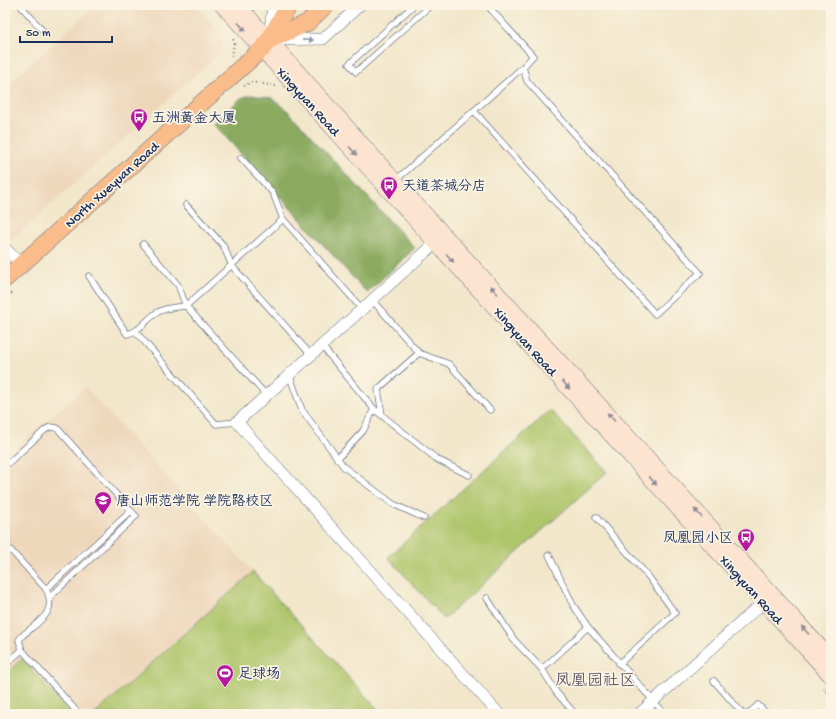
<svg xmlns="http://www.w3.org/2000/svg" width="836" height="719" font-family="'Gochi Hand','LXGW WenKai TC',sans-serif">
	<style>
		.built { fill: #eed7bb }
		.green { fill: #aec56a; stroke: #647a64 }
		.forest { fill: #8aaa5e; stroke: #526c5e }
		.lines { fill: none; stroke-linecap: round; stroke-linejoin: round }
		.service-casing { stroke: #666f84; stroke-width: 7 }
		.minor-casing { stroke: #666f84; stroke-width: 12 }
		.secondary-casing { stroke: #666f84; stroke-width: 16 }
		.primary-casing { stroke: #666f84; stroke-width: 18 }
		.path { stroke: #666f84; stroke-width: 2; stroke-dasharray: 1 3; stroke-linecap: butt }
		.service { stroke: #fff; stroke-width: 5.5 }
		.minor { stroke: #fff; stroke-width: 11 }
		.secondary { stroke: #fde4d0; stroke-width: 15 }
		.primary { stroke: #f9bc8a; stroke-width: 17 }
		.oneway { fill: #8c8a97 }
		.oneway2 { fill: #8d97ae }
		.labels { text-anchor: middle; stroke-width: 3.5; stroke-linejoin: round; paint-order: stroke }
		.street-label { font-size: 14px; fill: #1b2f5e; stroke: #fcf5e5 }
		.poi-label { font-size: 14px; fill: #1b2f5e; stroke: #fcf5e5; text-anchor: start }
		.quarter-label { font-size: 16px; fill: #5e5867; stroke: #fcf5e5 }
	</style>
	<rect width="100%" height="100%" fill="#fcf5e5"/>
	<filter id="ink" filterUnits="userSpaceOnUse"><feTurbulence type="fractalNoise" baseFrequency=".025" numOctaves="2"/><feDisplacementMap in="SourceGraphic" scale="8" xChannelSelector="R" yChannelSelector="G"/><feConvolveMatrix kernelMatrix="1 2 1 2 8 2 1 2 1" color-interpolation-filters="sRGB"/></filter>
	<filter id="wash" filterUnits="userSpaceOnUse"><feTurbulence type="fractalNoise" baseFrequency=".012" numOctaves="4" result="noise"/><feDisplacementMap in="SourceGraphic" scale="16" xChannelSelector="R" yChannelSelector="G"/><feGaussianBlur stdDeviation="0.9" result="paint"/><feColorMatrix in="noise" values="0 0 0 0 0 0 0 0 0 0 0 0 0 0 0 0 0 1.4 0 .05"/><feComposite in="paint" operator="in"/></filter>
	<g filter="url(#wash)">
		<rect width="100%" height="100%" fill="#f2e7cb"/>
		<g class="built">
			<path d="M 96,5 L 195,5 L 220,32 L 223,44 L 221,52 L 5,246 L 5,87 Z"/>
			<path d="M 85,387 L 253,572 L 382,714 L 5,714 L 5,458 Z"/>
		</g>
		<g class="green">
			<path d="M 550,410 L 607,472 L 444,619 L 388,557 Z"/>
			<path d="M 253,572 L 382,714 L 95,714 Z"/>
			<path d="M 22,659 L 71,714 L 5,714 L 5,674 Z"/>
		</g>
		<path class="forest" d="M 251,95 L 272,98 L 286,109 L 415,248 L 367,293 L 214,124 L 241,98 Z"/>
	</g>
	<g filter="url(#ink)">
		<g class="lines">
			<g class="service-casing">
				<g id="service">
					<path d="M 20,5 L 43,31"/>
					<path d="M 414,5 L 349,64 L 356,72 L 431,5"/>
					<path d="M 474,111 L 655,314 L 700,273 L 527,81 L 523,67 L 533,56 L 487,5"/>
					<path d="M 241,158 L 273,193 L 283,219 L 362,309"/>
					<path d="M 396,180 L 523,67"/>
					<path d="M 186,205 L 223,245 L 232,266 L 311,355"/>
					<path d="M 143,244 L 178,285 L 186,306 L 266,395"/>
					<path d="M 89,276 L 127,334 C 141,331 146,319 158,312 C 166,307 176,307 186,306 L 283,219"/>
					<path d="M 372,300 L 419,353 L 449,364 L 490,410"/>
					<path d="M 136,332 L 216,424 L 237,422"/>
					<path d="M 321,345 L 374,409 L 438,460 L 469,475"/>
					<path d="M 289,374 L 302,410 L 344,467 L 393,504 L 424,518"/>
					<path d="M 382,415 L 378,389 L 419,353"/>
					<path d="M 337,459 L 363,431 L 374,409"/>
					<path d="M 5,466 L 45,430 L 50,427 L 57,428 L 131,511 L 46,589"/>
					<path d="M 596,517 L 648,576 L 675,613 L 619,664"/>
					<path d="M 5,544 L 46,589 C 58,613 39,621 22,636 L 19,640 L 22,650 L 79,714"/>
					<path d="M 549,555 L 573,605 L 588,627 L 665,714"/>
					<path d="M 50,597 L 136,516 L 131,511"/>
					<path d="M 487,598 L 514,640 L 542,669 L 556,692 L 575,714"/>
					<path d="M 5,665 L 22,650"/>
					<path d="M 542,669 L 588,627"/>
					<path d="M 714,681 L 743,714"/>
					<path d="M 748,714 L 758,705 L 767,714"/>
				</g>
			</g>
			<g class="minor-casing">
				<g id="minor">
					<path d="M 273,5 L 269,40 L 323,39 L 360,5"/>
					<path d="M 441,238 L 237,422 L 499,714"/>
					<path d="M 5,248 L 21,265"/>
					<path d="M 639,714 L 769,597"/>
				</g>
			</g>
			<g class="secondary-casing">
				<g id="secondary">
					<path d="M 222,5 L 435,242 L 831,676"/>
					<path d="M 238,5 L 395,181 L 831,659"/>
				</g>
			</g>
			<g class="primary-casing">
				<g id="primary">
					<path d="M 269,40 L 307,23 L 326,5"/>
					<path d="M 5,279 L 262,49 L 269,40 L 289,5"/>
				</g>
			</g>
			<g class="path">
				<path d="M 232,56 L 234,42 L 233,39"/>
				<path d="M 244,86 L 252,82 L 276,86"/>
				<path d="M 5,299 L 14,291"/>
				<path d="M 824,688 L 831,696"/>
			</g>
			<use href="#service" class="service"/>
			<use href="#minor" class="minor"/>
			<use href="#secondary" class="secondary"/>
			<use href="#primary" class="primary"/>
		</g>
		<defs><path id="oneway-solid" d="M-6-.8H1V-3.2L6.5 0L1 3.2V.8H-6Z"/></defs>
		<g class="oneway">
			<use href="#oneway-solid" transform="translate(242 27) rotate(48)"/>
			<use href="#oneway-solid" transform="translate(353 151) rotate(48)"/>
			<use href="#oneway-solid" transform="translate(450 258) rotate(48)"/>
			<use href="#oneway-solid" transform="translate(494 290) rotate(-132)"/>
			<use href="#oneway-solid" transform="translate(566 385) rotate(48)"/>
			<use href="#oneway-solid" transform="translate(611 417) rotate(-132)"/>
			<use href="#oneway-solid" transform="translate(653 481) rotate(48)"/>
			<use href="#oneway-solid" transform="translate(698 513) rotate(-132)"/>
			<use href="#oneway-solid" transform="translate(805 630) rotate(-132)"/>
		</g>
		<use class="oneway2" href="#oneway-solid" transform="translate(308 40) rotate(-1)"/>
	</g>
	<defs>
		<g id="bus-pin" transform="scale(0.9)"><path d="M0 17L-7.5 6A9.5 9.5 0 1 1 7.5 6Z" fill="#b5179e" stroke="#fcf5e5"/><path d="M-5-6H5V4H4V6H2V4H-2V6H-4V4H-5ZM-3.5-4V0h7V-4ZM-3.5 1.2v1.5H-2V1.2ZM2 1.2v1.5H3.5V1.2Z" fill="#fff"/></g>
		<g id="university-pin" transform="scale(0.9)"><path d="M0 17L-7.5 6A9.5 9.5 0 1 1 7.5 6Z" fill="#b5179e" stroke="#fcf5e5"/><path d="M0-5L7-2L0 1L-7-2ZM-4 1L0 2.5L4 1V4Q0 6-4 4Z" fill="#fff"/></g>
		<g id="stadium-pin" transform="scale(0.9)"><path d="M0 17L-7.5 6A9.5 9.5 0 1 1 7.5 6Z" fill="#b5179e" stroke="#fcf5e5"/><path d="M0-5a6.5 5 0 1 0 0 10a6.5 5 0 1 0 0-10ZM-3.5-1.8h7v3.6h-7Z" fill="#fff"/></g>
	</defs>
	<g fill-rule="evenodd">
		<use href="#bus-pin" x="139" y="117"/>
		<use href="#bus-pin" x="389" y="185"/>
		<use href="#university-pin" x="103" y="500"/>
		<use href="#bus-pin" x="746" y="537"/>
		<use href="#stadium-pin" x="225" y="673"/>
	</g>
	<g class="labels">
		<g class="street-label">
			<text transform="translate(309 101) rotate(48)" y="5">Xingyuan Road</text>
			<text transform="translate(111 184) rotate(-42)" y="5">North Xueyuan Road</text>
			<text transform="translate(526 341) rotate(48)" y="5">Xingyuan Road</text>
			<text transform="translate(752 589) rotate(48)" y="5">Xingyuan Road</text>
		</g>
		<g class="poi-label">
			<text x="152" y="122">五洲黄金大厦</text>
			<text x="402" y="190">天道茶城分店</text>
			<text x="116" y="505">唐山师范学院 学院路校区</text>
			<text x="733" y="542" text-anchor="end">凤凰园小区</text>
			<text x="238" y="678">足球场</text>
		</g>
		<g class="quarter-label">
			<text x="595" y="685">凤凰园社区</text>
		</g>
	</g>
	<rect width="836" height="719" fill="none" stroke="#fcf5e5" stroke-width="20"/>
	<path d="M20 36v6h92v-6" fill="none" stroke="#1b2f5e" stroke-width="2"/>
	<text x="26" y="36" font-size="12" fill="#1b2f5e" stroke="#fcf5e5" stroke-width="3" paint-order="stroke">50 m</text>
</svg>
